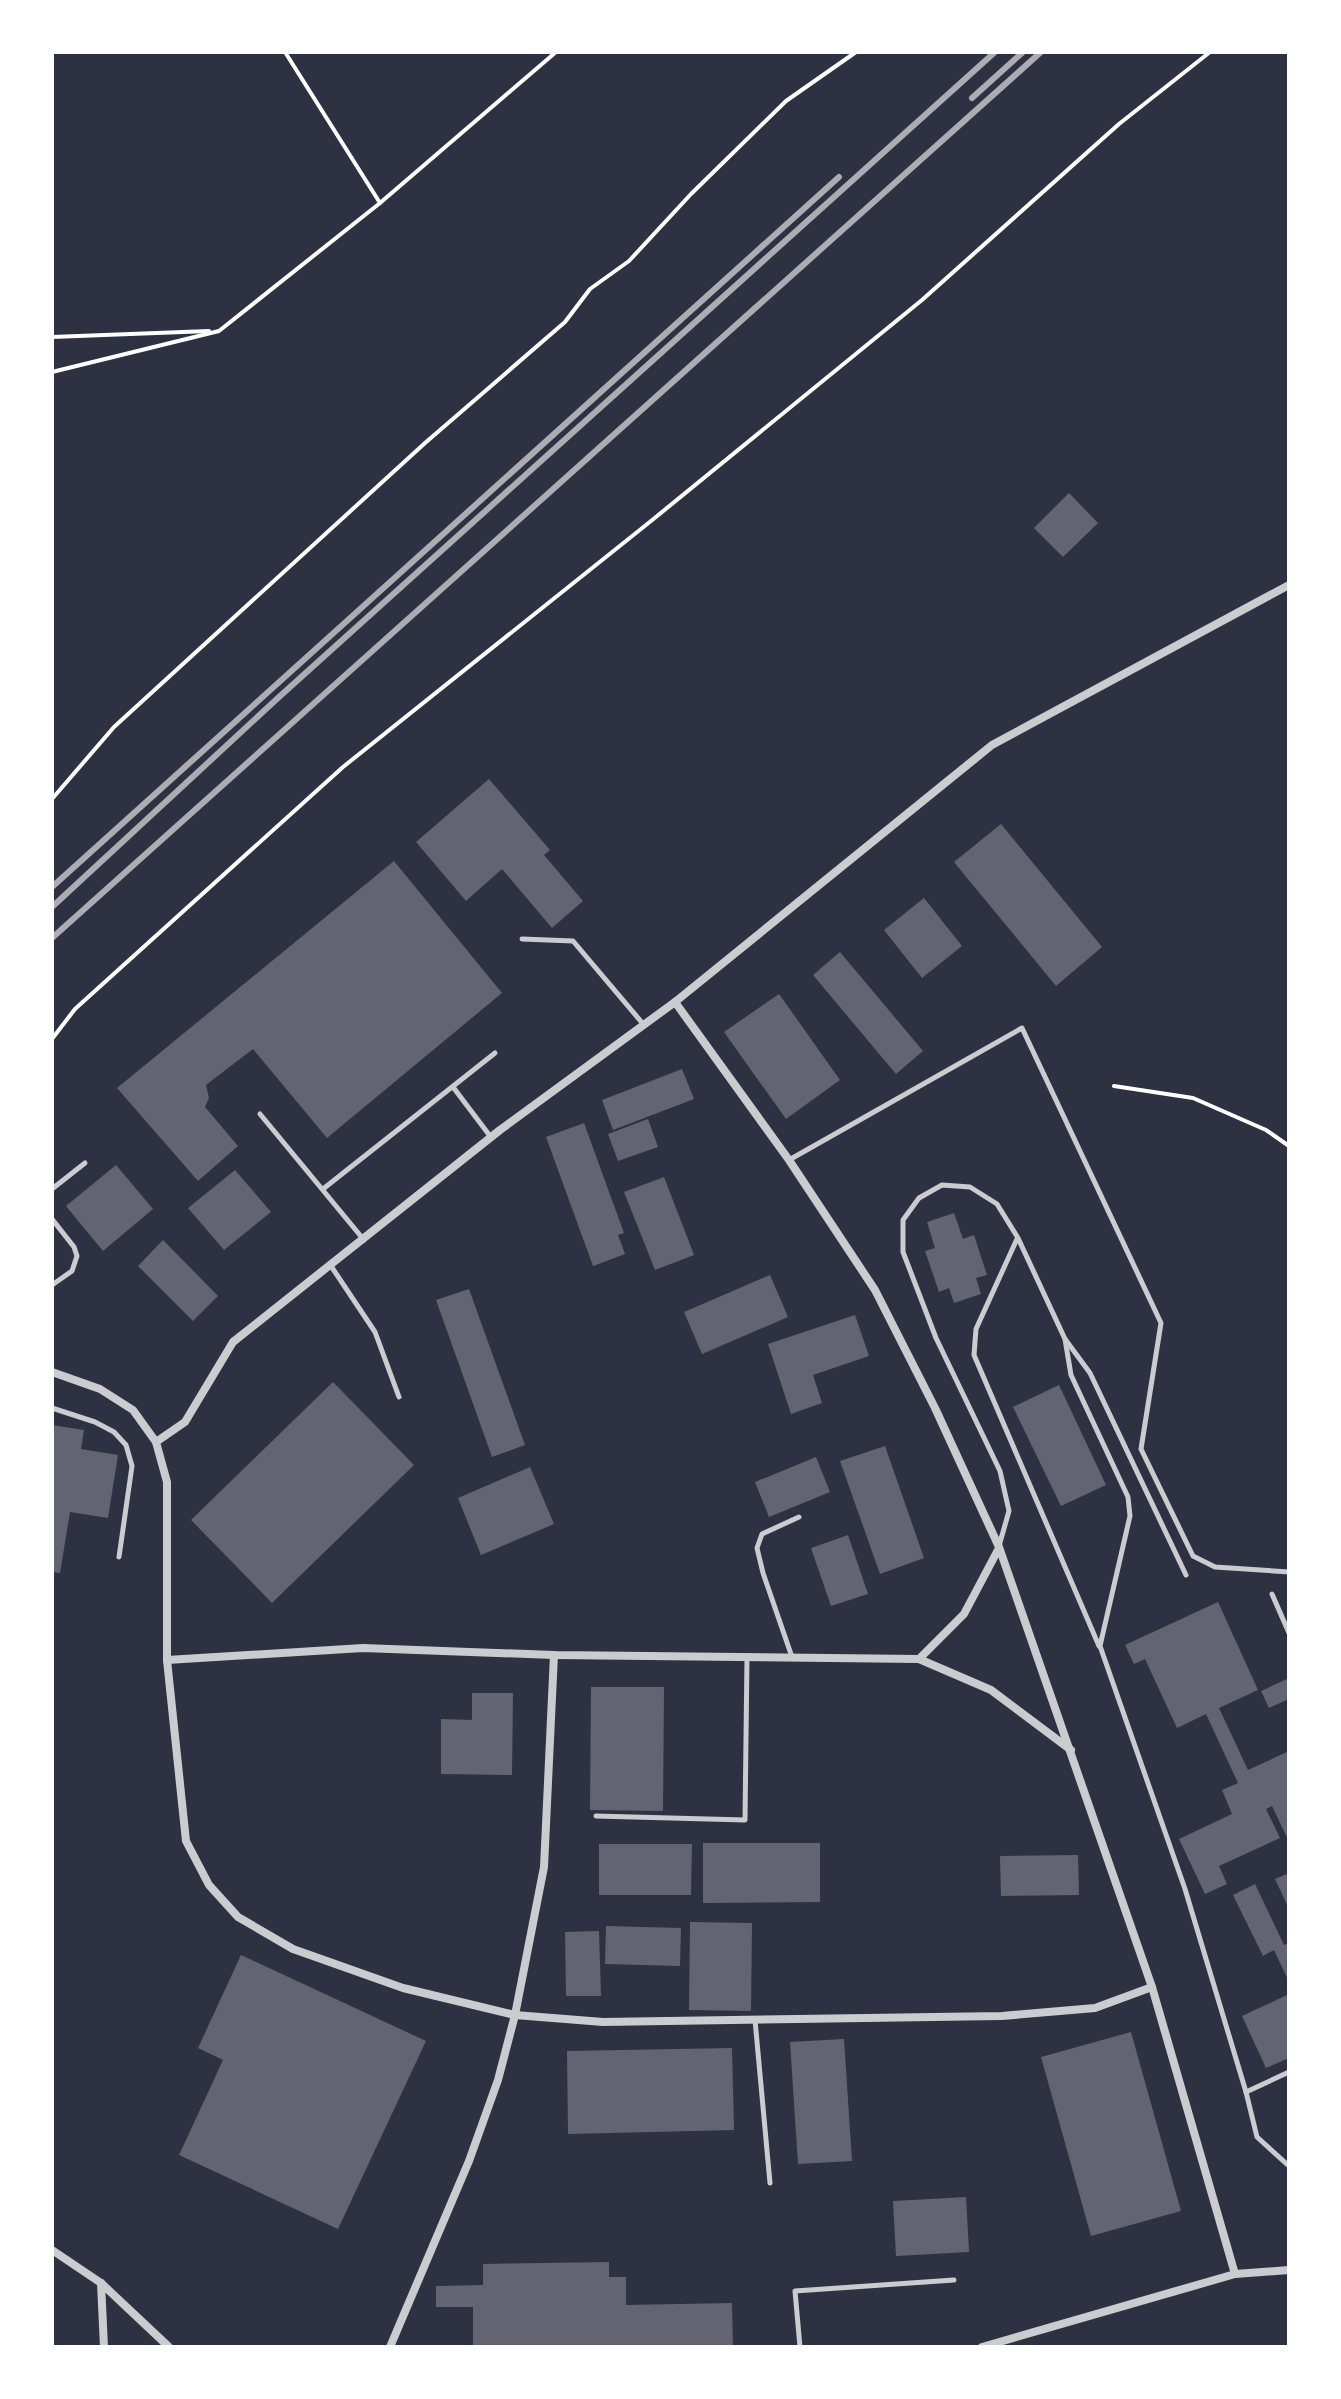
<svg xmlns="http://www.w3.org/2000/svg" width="1341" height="2399" font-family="Spectral,serif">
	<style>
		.building { fill: #626471 }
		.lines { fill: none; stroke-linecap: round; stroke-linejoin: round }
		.path { stroke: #fff; stroke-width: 4 }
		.service { stroke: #caccd0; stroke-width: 5 }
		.minor { stroke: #caccd0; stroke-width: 8 }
		.rail { stroke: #abadb3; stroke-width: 6 }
	</style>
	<rect width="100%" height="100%" fill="#2d3142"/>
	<g class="building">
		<path d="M 1069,493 L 1098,523 L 1063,557 L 1034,528 Z"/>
		<path d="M 489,779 L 550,850 L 544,855 L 583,901 L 552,928 L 502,869 L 466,901 L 416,842 Z"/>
		<path d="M 1001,824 L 1102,947 L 1056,986 L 954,862 Z"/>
		<path d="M 394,861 L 502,993 L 327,1138 L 253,1049 L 206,1085 L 209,1098 L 205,1107 L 238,1146 L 198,1181 L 117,1088 Z"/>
		<path d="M 924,898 L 962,946 L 922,978 L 884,930 Z"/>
		<path d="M 840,952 L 923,1051 L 896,1074 L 813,975 Z"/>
		<path d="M 779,994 L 840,1080 L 786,1119 L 724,1032 Z"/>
		<path d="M 682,1069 L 694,1099 L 613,1130 L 602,1100 Z"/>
		<path d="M 648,1119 L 658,1147 L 618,1161 L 608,1134 Z"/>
		<path d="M 584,1123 L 624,1233 L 618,1235 L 625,1254 L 593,1266 L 546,1137 Z"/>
		<path d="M 116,1165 L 153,1209 L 103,1251 L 66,1206 Z"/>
		<path d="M 235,1170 L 271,1212 L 224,1250 L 188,1208 Z"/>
		<path d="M 664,1177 L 694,1255 L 655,1270 L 624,1192 Z"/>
		<path d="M 954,1213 L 963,1239 L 974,1235 L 987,1275 L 976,1278 L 981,1294 L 954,1303 L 949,1288 L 939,1292 L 925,1251 L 935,1248 L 927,1222 Z"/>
		<path d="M 163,1240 L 218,1296 L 193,1321 L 138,1266 Z"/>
		<path d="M 770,1275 L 788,1317 L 702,1354 L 684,1312 Z"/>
		<path d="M 469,1289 L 525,1445 L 492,1457 L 436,1300 Z"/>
		<path d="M 855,1315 L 869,1356 L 813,1375 L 822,1403 L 791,1414 L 768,1344 Z"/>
		<path d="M 333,1382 L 414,1465 L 272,1603 L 191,1520 Z"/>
		<path d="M 1059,1385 L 1106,1485 L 1061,1506 L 1013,1407 Z"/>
		<path d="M 52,1425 L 84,1430 L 81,1449 L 118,1455 L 108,1518 L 70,1512 L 60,1573 L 52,1572 Z"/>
		<path d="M 885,1446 L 924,1558 L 880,1574 L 840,1461 Z"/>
		<path d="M 816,1457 L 830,1492 L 769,1517 L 755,1482 Z"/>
		<path d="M 530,1467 L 554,1524 L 481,1555 L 458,1498 Z"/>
		<path d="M 848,1535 L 868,1594 L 831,1606 L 811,1548 Z"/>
		<path d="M 1218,1602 L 1258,1690 L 1219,1708 L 1248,1770 L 1289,1751 L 1289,1842 L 1272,1806 L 1266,1809 L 1280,1838 L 1219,1866 L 1227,1884 L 1205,1894 L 1179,1839 L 1232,1814 L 1222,1790 L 1238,1783 L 1206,1714 L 1177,1728 L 1145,1659 L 1134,1664 L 1125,1645 Z"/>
		<path d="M 1289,1678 L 1289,1699 L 1269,1708 L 1261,1691 Z"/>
		<path d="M 591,1687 L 664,1687 L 663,1811 L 590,1810 Z"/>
		<path d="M 472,1693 L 513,1693 L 512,1775 L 441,1774 L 441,1719 L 472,1720 Z"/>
		<path d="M 703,1843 L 820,1843 L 820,1902 L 703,1903 Z"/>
		<path d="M 599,1844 L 692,1844 L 691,1895 L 599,1895 Z"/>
		<path d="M 1078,1855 L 1079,1895 L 1001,1896 L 1000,1856 Z"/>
		<path d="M 1289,1873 L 1289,1909 L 1275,1879 Z"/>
		<path d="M 1255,1884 L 1284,1945 L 1289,1943 L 1289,1982 L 1274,1950 L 1263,1956 L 1233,1895 Z"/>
		<path d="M 690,1922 L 752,1923 L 751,2011 L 689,2010 Z"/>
		<path d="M 606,1926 L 681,1928 L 680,1966 L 605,1964 Z"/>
		<path d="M 599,1931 L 601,1996 L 566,1996 L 565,1932 Z"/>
		<path d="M 241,1955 L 426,2041 L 338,2229 L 179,2155 L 223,2060 L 198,2048 Z"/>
		<path d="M 1289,1994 L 1289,2058 L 1266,2068 L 1242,2016 Z"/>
		<path d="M 1131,2032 L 1181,2211 L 1091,2236 L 1041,2057 Z"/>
		<path d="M 844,2039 L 852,2161 L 798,2164 L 790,2042 Z"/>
		<path d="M 732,2048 L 734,2130 L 568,2134 L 567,2051 Z"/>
		<path d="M 966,2197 L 969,2252 L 896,2256 L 893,2201 Z"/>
		<path d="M 609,2262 L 609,2277 L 626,2277 L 626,2305 L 732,2303 L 733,2347 L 473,2347 L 473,2307 L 436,2307 L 436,2286 L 483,2285 L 483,2264 Z"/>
	</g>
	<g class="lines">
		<g class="path">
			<path d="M 285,52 L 380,203"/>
			<path d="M 52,337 L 209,331"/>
			<path d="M 52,372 L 219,331 L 380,203 L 556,52"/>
			<path d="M 52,799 L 114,727 L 425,443 L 565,322 L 590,289 L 629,261 L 691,194 L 786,101 L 856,52"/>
			<path d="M 52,1039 L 75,1009 L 343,767 L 651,521 L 922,300 L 1119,124 L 1210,52"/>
			<path d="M 1114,1086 L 1193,1098 L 1266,1130 L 1289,1146"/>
		</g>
		<g class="service">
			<path d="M 522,939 L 573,941 L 644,1025"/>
			<path d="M 453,1087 L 490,1136"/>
			<path d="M 260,1114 L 364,1240"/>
			<path d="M 789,1160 L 1022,1028 L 1161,1323 L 1141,1449 L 1193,1556 L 1215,1567 L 1289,1572"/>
			<path d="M 52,1189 L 85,1163"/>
			<path d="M 323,1189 L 495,1053"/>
			<path d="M 52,1219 L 74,1247 L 77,1256 L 72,1271 L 52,1285"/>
			<path d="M 1017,1239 L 976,1329 L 974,1355 L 1099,1646"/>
			<path d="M 331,1266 L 375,1332 L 399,1397"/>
			<path d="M 1065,1339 L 1071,1375 L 1128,1497 L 1130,1516 L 1100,1646 L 1185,1889 L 1246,2092 L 1257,2137 L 1289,2166"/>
			<path d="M 52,1408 L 95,1422 L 114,1432 L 126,1445 L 132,1466 L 119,1557"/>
			<path d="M 999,1546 L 1009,1511 L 1000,1471 L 936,1338 L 903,1252 L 903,1220 L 919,1198 L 942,1185 L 970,1187 L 997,1204 L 1018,1238 L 1065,1339 L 1090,1373 L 1186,1575"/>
			<path d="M 1272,1594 L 1289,1633"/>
			<path d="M 792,1657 L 763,1573 L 757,1548 L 762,1534 L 799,1517"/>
			<path d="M 596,1816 L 745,1820 L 747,1657"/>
			<path d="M 755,2020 L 770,2183"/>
			<path d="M 1246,2092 L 1289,2072"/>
			<path d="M 800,2347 L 795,2291 L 954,2280"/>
		</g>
		<g class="minor">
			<path d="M 675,1002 L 789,1160 L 875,1290 L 935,1408 L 999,1547 L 1152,1987 L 1235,2274"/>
			<path d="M 52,1372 L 100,1389 L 133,1410 L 156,1442"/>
			<path d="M 919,1659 L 991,1690 L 1071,1750"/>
			<path d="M 167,1660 L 363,1648 L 554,1655 L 919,1659 L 964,1614 L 999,1548"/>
			<path d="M 1152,1987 L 1095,2008 L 1002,2016 L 603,2022 L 515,2015 L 403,1988 L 293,1949 L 238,1917 L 209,1885 L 186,1841 L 167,1660 L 167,1482 L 156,1442 L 185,1422 L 233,1342 L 500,1130 L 675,1002 L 992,745 L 1289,585"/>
			<path d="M 52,2250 L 101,2283 L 169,2347"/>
			<path d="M 101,2283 L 104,2347"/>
			<path d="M 390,2347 L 469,2161 L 498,2080 L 515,2015 L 544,1867 L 554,1655"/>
			<path d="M 982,2347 L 1235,2274 L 1289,2270"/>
		</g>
		<g class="rail">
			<path d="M 972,98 L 1023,52"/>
			<path d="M 52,887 L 839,177"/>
			<path d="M 52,907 L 279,697 L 995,52"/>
			<path d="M 52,938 L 1041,52"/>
		</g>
	</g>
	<rect width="1341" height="2399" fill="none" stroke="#ffffff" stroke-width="108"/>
</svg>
